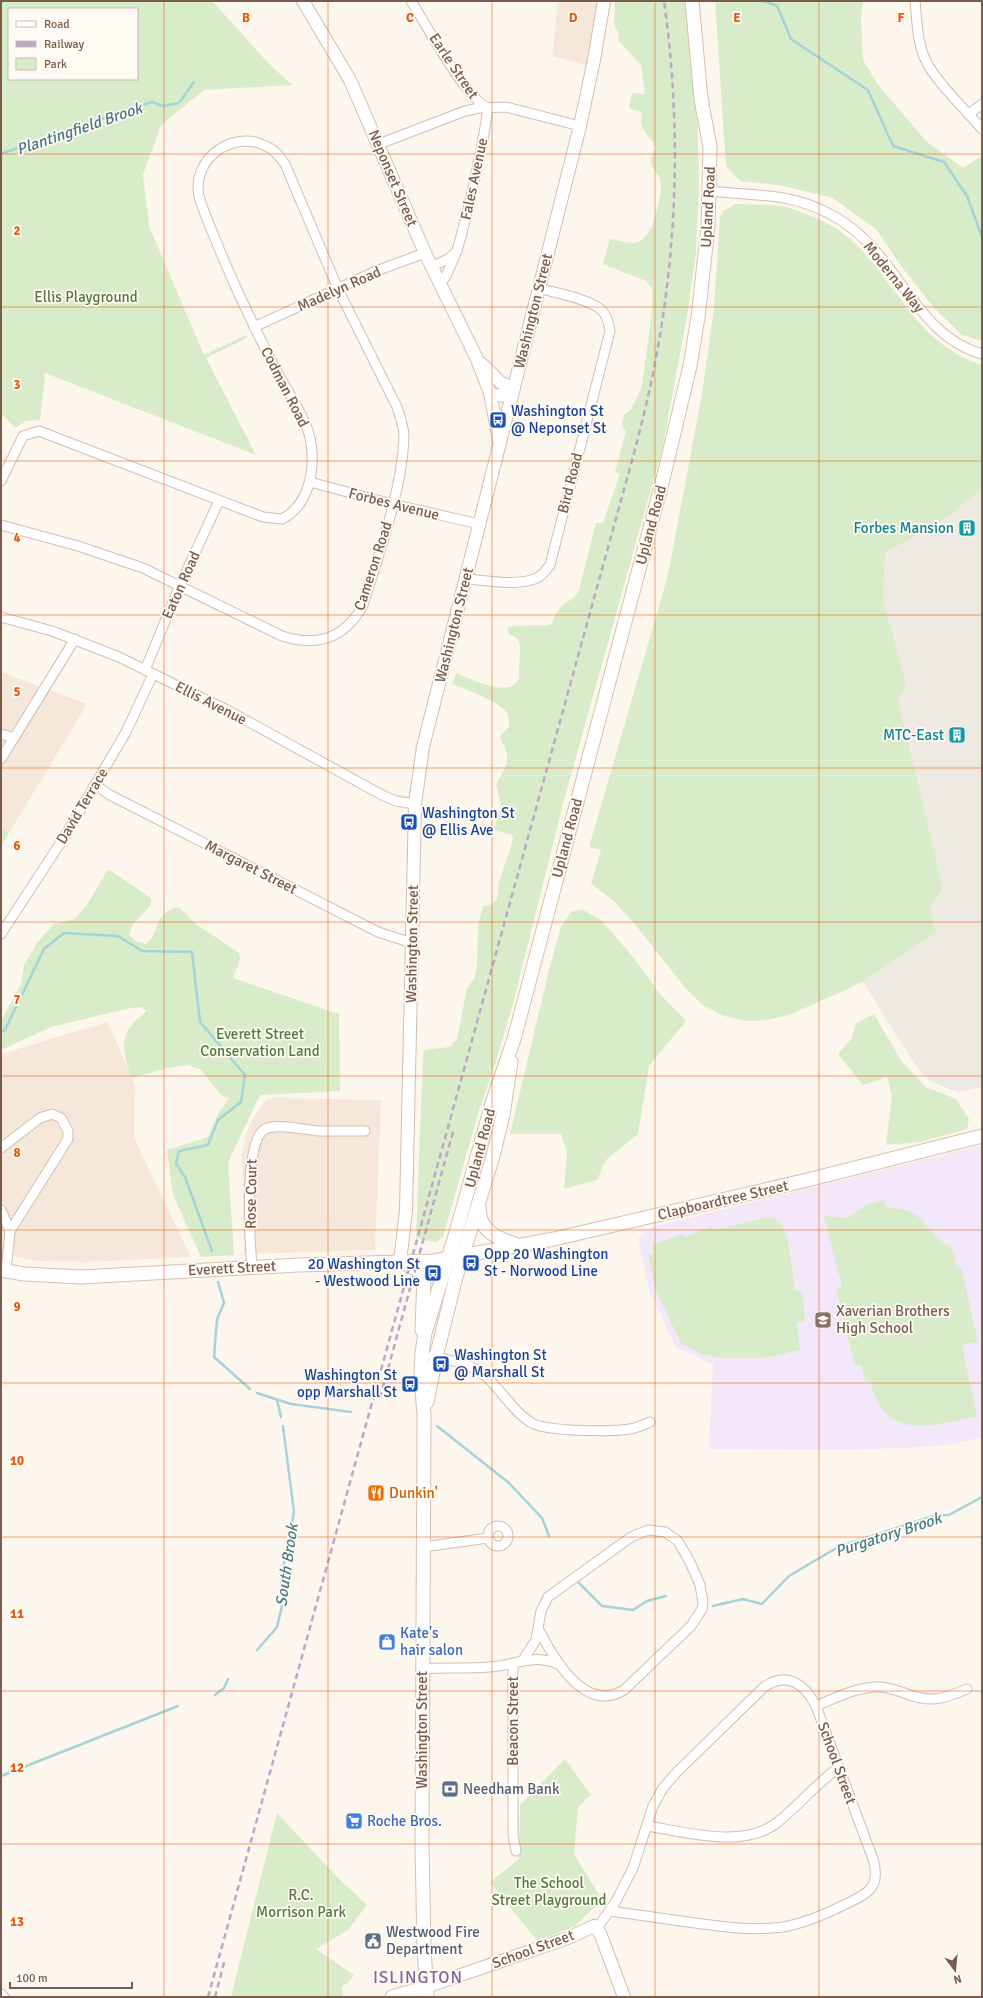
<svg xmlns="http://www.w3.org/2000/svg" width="983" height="1998" font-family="Signika,sans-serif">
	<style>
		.residential { fill: #f5e8da }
		.industrial { fill: #efe9e4 }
		.education { fill: #f3e8fa }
		.green { fill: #d8ecc9; fill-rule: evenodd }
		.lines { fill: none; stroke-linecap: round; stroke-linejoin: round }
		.stream { stroke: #a5d3da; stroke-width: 2.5 }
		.minor-casing { stroke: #d1beb0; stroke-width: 11 }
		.tertiary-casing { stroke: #d1beb0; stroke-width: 14 }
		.secondary-casing { stroke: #d6c0b0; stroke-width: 15 }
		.minor { stroke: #fff; stroke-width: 9 }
		.tertiary { stroke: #fff; stroke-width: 12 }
		.secondary { stroke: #fff; stroke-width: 13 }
		.rail { stroke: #b9a8c9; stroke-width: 2.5; stroke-dasharray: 6 4; stroke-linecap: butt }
		.grid { fill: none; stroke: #e8590c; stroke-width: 1; stroke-opacity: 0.55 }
		.labels { text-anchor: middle; stroke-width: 3.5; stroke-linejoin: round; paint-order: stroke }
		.street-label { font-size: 15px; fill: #7a5c4d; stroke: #fffaf3 }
		.park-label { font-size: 15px; fill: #537a41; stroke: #fffaf3 }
		.transit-label { font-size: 15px; fill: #164399; stroke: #fffaf3; text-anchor: start }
		.culture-label { font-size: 15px; fill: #0d838f; stroke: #fffaf3; text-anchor: end }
		.education-label { font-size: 15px; fill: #785e54; stroke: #fffaf3; text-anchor: start }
		.food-label { font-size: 15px; fill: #c56008; stroke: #fffaf3; text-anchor: start }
		.shop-label { font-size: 15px; fill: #366cbe; stroke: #fffaf3; text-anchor: start }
		.service-label { font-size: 15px; fill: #4e5e75; stroke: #fffaf3; text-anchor: start }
		.water-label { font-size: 16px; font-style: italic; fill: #437c86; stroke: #fffaf3 }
		.quarter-label { font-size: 17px; letter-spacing: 1px; fill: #846695; stroke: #fffaf3 }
		.grid-label { font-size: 13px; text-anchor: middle; font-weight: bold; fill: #e8590c; stroke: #fffaf3; stroke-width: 3.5; stroke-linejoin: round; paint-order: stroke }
	</style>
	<rect width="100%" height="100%" fill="#fdf6ec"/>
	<g class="residential">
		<path d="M 558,1 L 599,1 L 589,66 L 552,56 Z"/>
		<path d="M 1,672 L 87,704 L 9,833 L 1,828 Z"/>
		<path d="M 108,1022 L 135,1086 L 134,1138 L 191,1257 L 86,1262 L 36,1261 L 1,1254 L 1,1054 Z"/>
		<path d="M 276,1098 L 381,1100 L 375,1250 L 244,1254 L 242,1152 L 248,1129 L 256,1113 L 268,1099 Z"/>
	</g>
	<path class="industrial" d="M 982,489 L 982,1087 L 958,1092 L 929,1081 L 914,1063 L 863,982 L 936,932 L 930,908 L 943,888 L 898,700 L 907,686 L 883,600 L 885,553 L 943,520 Z"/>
	<path class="education" d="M 982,1145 L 982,1437 L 950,1445 L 900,1448 L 842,1450 L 709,1449 L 713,1364 L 676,1348 L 650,1292 L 638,1239 L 652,1227 Z"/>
	<g class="green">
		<path d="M 1,1 L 212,1 C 239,29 263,61 293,85 L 204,90 L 161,125 L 143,175 L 149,226 L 204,355 L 246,335 L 247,338 L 206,358 L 256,455 L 45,373 L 40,420 L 26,421 L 15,428 L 1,413 ZM 9,9 L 137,9 L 137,79 L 9,79 Z"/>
		<path d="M 615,1 L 686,1 L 694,59 L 698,136 L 699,185 L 696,252 L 687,316 L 663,446 L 564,800 L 513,1004 L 493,1071 L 480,1107 L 443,1237 L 436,1242 L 416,1238 L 423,1055 L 425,1050 L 450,1047 L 457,1039 L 467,988 L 474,979 L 477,966 L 478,925 L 483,906 L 490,905 L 497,899 L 499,882 L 513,840 L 512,835 L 494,830 L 501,805 L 496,785 C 508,762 512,762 500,737 L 509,726 C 509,722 509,716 507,713 C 500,702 465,689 452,684 L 456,673 C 468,678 499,693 512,686 C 514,685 517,681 519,679 L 520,646 L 518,639 L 509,634 L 507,628 L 512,626 L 549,625 L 552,623 L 556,613 L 565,603 L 574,598 L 579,590 L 596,523 L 603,523 L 620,474 L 615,472 L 626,431 L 622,426 L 624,415 L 632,408 L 642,386 L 652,311 L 652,288 L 646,281 L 603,264 L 610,239 C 617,240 627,243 634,243 C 653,242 661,198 661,184 C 660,168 642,169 656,148 C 648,132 638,132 642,112 L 629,108 L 632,93 L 645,94 L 641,65 L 619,41 L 618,32 L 614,25 Z"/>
		<path d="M 715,1 L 863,1 L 861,18 L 863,60 L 879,86 L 927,142 L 963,168 L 982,156 L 982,341 L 962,335 L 935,309 L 901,266 L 876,229 L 833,198 L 779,185 L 740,181 L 726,166 Z"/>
		<path d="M 736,204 C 752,205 776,204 790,208 C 811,215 833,224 850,239 C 898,282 915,344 982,365 L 982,489 L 943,520 L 885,553 L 883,600 L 907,686 L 898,700 L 943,888 L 930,908 L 936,932 L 863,982 L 789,1015 L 767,1020 L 747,1021 L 724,1016 L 703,1005 L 687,990 L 633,922 L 613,900 L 591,884 L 601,850 L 589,847 L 668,575 L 702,394 L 714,309 L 720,217 L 724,210 Z"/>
		<path d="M 1,828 L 9,833 L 1,845 Z"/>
		<path d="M 108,869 L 151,898 L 151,905 L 133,924 L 129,935 L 135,941 L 146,944 C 162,930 153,912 179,907 L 196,924 L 239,953 L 240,960 L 233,978 L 339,1014 L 340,1091 L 260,1095 L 228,1162 L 234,1255 L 201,1257 L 173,1195 L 167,1150 L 208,1137 L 217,1116 L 229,1098 L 222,1096 L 201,1070 L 188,1065 L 168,1068 L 131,1078 C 125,1056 117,1041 135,1021 C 139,1017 144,1016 146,1010 L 141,1007 L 130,1008 L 51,1027 L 1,1050 L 1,1021 L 21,984 L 24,965 L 37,943 L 54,924 L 75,919 L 87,905 Z"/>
		<path d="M 582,909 L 602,921 L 632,956 L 660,994 L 686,1021 L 649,1066 L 638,1134 L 606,1160 L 597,1180 L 564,1189 L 567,1152 L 561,1134 L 510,1134 L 549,970 L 561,927 L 571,912 Z"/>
		<path d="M 874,1014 L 902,1062 L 926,1087 L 956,1099 L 969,1119 L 967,1129 L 920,1142 L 886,1145 L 892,1096 L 887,1077 L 863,1085 L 838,1054 L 852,1038 L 856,1023 Z"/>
		<path d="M 883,1200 L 886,1207 C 915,1210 917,1214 935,1235 C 940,1241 947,1244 952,1250 C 955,1254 955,1263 957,1268 L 961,1267 L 978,1342 L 962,1345 L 977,1417 C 929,1425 886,1443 870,1381 L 865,1381 L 861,1365 L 855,1366 L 836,1289 L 842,1287 L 824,1216 L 848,1218 L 868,1204 Z"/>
		<path d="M 768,1217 C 773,1218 778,1219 781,1224 C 790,1236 793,1275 795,1291 L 802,1291 L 805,1321 L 797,1322 L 800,1350 L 765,1358 L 723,1358 L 701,1354 L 681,1343 L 656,1291 L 648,1255 L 654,1253 L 651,1246 L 682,1234 L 684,1237 L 712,1226 L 713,1230 Z"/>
		<path d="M 565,1759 L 591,1795 L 578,1807 L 574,1854 L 602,1900 L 575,1926 L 537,1941 L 490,1882 L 519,1859 L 520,1805 Z"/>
		<path d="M 277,1813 L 337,1877 L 367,1905 L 348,1930 L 316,1949 L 354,1975 L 348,1983 L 342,1986 L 343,1997 L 231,1997 Z"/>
	</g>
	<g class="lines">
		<g class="stream">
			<path d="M 764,1 L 777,6 L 791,39 L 868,90 L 893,146 L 944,162 L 967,196 L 982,237"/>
			<path d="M 1,154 L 53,135 L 152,102 L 163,106 L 179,103 L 194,82"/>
			<path d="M 1,1032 L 5,1030 L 44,949 L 64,933 L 118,936 L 142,951 L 192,952 L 200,1022 L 245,1075 L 241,1102 L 218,1120 L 208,1145 L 179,1151 L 176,1163 L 185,1177 L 212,1251"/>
			<path d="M 218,1282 L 224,1303 L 217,1319 L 214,1357 L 250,1389"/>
			<path d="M 257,1393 L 291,1404 L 351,1412"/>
			<path d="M 277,1400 L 281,1417"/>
			<path d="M 437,1426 L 509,1483 L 542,1518 L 549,1536"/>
			<path d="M 579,1583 L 602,1606 L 633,1610 L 647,1601 L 666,1596"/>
			<path d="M 713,1606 L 743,1599 L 762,1604 L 789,1576 L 838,1547 L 936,1515 L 949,1515 L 982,1497"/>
			<path d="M 257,1650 L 277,1627 L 283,1602 L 281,1579 L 294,1512 L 283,1426"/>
			<path d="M 215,1695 L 224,1688 L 228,1679"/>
			<path d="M 1,1776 L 178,1706"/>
		</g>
		<g class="minor-casing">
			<g id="minor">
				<path d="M 411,1 C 426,24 466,99 488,108 C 481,156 470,204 457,251"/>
				<path d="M 915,1 C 917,20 917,41 925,59 C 935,81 965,109 982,129"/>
				<path d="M 969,114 L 982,104"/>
				<path d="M 379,144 L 465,111 L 479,108 L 506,107 L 580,126"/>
				<path d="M 710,191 C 752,196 788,192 828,213 C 848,223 865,238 879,255 C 910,292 932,340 982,354"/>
				<path d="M 431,267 L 448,259 L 457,251 L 447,274 L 440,285"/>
				<path d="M 254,327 L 376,271 L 425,253"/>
				<path d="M 1,481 L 23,436 L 39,431 L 263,517 L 282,519 C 309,505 315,471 311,443 C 308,421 288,392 277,372 C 255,329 234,286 216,241 C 210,226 203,211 199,196 C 191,158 235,128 268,147 C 276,151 280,157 285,164 L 338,289 L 397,407 C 400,417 404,427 404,437 C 402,491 379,553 363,605 C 345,639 316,647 282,636 L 143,568 L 78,546 L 1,525"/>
				<path d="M 310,482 L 392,504 L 479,524"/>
				<path d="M 466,579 C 488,580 516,587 537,578 C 543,575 546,570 550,565 L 610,331 C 609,323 606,313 599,308 C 585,298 556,293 538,288"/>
				<path d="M 1,617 L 52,631 L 119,657 L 229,711 L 382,795 L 396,801 L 415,804"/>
				<path d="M 145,670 L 180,585 L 219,501"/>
				<path d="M 1,734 L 14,738"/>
				<path d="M 1,759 L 75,639"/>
				<path d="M 95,785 L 110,795 L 378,932 L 412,943"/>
				<path d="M 1,934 L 65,836 L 126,732 L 153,674"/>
				<path d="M 1,1148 L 40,1118 L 52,1114 L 61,1118 L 68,1131 L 68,1139 L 10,1231 L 1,1210"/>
				<path d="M 252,1267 C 250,1243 243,1141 265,1129 C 276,1123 306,1130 319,1131 C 334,1131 350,1131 365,1131"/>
				<path d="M 6,1272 L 10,1231"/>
				<path d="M 432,1356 C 449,1360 469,1363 483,1374 C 501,1388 511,1410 530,1422 C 545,1432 611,1432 630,1429 C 637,1428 643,1425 650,1422"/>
				<circle cx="498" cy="1536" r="10"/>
				<path d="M 423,1547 L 488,1538"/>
				<path d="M 523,1660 L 536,1640 L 541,1611 L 548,1597 L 631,1537 L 648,1530 L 665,1532 L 678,1541 L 690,1562 L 700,1585 L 703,1603 L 702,1609 L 691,1626 L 624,1690 C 585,1714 554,1659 539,1630"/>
				<path d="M 513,1663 L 513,1835 L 516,1851"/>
				<path d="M 422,1669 C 444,1667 467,1669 489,1667 C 515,1666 531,1653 558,1664"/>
				<path d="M 816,1706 C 836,1698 858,1686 881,1687 C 890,1688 899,1691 907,1694 C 932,1703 943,1699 967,1689"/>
				<path d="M 647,1826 C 687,1832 745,1850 779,1821 C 800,1804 816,1784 838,1768"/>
				<path d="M 597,1928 L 615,1903 L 633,1868 L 653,1806 L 663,1788 L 677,1772 L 764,1687 C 787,1671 805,1684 816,1706 L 873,1859 C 881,1887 869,1893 846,1904 C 826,1914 805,1923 783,1927 C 753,1931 724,1927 695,1923 C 666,1919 638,1915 610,1911"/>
				<path d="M 1,1994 L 4,1997"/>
			</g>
		</g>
		<g class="tertiary-casing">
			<g id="tertiary">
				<path d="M 303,1 L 350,80 L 425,253 L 476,357 L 490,393 L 499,440"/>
				<path d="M 482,364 L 501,383 L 514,388"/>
				<path d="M 490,393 L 495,395 L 512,396"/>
				<path d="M 400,1262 L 406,1210 L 415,804 L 423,747 L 580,126 L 594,60 L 604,1"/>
				<path d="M 426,1987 L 568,1938 L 594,1926 L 600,1933 L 624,1997"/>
			</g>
		</g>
		<g class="secondary-casing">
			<g id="secondary">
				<path d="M 479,1208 C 479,1230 496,1238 515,1244"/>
				<path d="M 404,1263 L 419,1271 L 424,1278 L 422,1330"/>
				<path d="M 1,1270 L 24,1274 L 81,1277 L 298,1265 L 434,1261 L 554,1239 L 803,1181 L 982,1136"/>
				<path d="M 427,1402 L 436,1357 L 456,1277 L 493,1156 L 503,1115 L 511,1062"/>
				<path d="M 392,1997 L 426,1987"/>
				<path d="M 427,1997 L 424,1948 L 422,1845 L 424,1415 L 421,1374 L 422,1353 L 425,1333 L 455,1236 L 493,1100 L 514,1039 L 663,479 L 690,366 L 698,317 L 708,227 L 710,147 L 701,99 L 692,1"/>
			</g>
		</g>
		<use href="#minor" class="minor"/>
		<use href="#tertiary" class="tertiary"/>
		<use href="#secondary" class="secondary"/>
		<g class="rail">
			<path d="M 380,1398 L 454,1128"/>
			<path d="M 208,1997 L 620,504 C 633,457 646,411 655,363 C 678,244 681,121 664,1"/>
			<path d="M 215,1997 L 225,1959"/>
		</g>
	</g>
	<path class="grid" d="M 164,1 L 164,1997M 328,1 L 328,1997M 492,1 L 492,1997M 655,1 L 655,1997M 819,1 L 819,1997M 1,154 L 982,154M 1,307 L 982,307M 1,461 L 982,461M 1,615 L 982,615M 1,768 L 982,768M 1,922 L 982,922M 1,1076 L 982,1076M 1,1230 L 982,1230M 1,1383 L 982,1383M 1,1537 L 982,1537M 1,1691 L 982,1691M 1,1844 L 982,1844"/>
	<defs>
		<g id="bus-square" transform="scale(0.9)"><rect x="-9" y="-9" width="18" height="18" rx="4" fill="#1a4fb4" stroke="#fffaf3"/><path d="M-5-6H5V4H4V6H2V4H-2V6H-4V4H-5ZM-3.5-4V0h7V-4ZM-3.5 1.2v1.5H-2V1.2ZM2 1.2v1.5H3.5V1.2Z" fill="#fff"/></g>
		<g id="building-square" transform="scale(0.9)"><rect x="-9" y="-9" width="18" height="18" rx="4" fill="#0f9aa8" stroke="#fffaf3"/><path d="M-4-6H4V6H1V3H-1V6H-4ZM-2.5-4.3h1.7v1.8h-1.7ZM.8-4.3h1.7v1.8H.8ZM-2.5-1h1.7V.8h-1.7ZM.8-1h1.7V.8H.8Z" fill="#fff"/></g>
		<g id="school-square" transform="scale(0.9)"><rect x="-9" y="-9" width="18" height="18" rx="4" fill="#8d6e63" stroke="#fffaf3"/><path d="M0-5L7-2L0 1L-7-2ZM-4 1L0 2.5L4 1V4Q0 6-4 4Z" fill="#fff"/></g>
		<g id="restaurant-square" transform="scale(0.9)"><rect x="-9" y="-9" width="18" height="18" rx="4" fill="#e8710a" stroke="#fffaf3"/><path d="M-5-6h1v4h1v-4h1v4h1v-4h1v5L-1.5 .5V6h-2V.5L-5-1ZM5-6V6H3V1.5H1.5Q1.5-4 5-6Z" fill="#fff"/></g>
		<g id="shop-square" transform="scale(0.9)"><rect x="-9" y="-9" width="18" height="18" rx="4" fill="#3f7fe0" stroke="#fffaf3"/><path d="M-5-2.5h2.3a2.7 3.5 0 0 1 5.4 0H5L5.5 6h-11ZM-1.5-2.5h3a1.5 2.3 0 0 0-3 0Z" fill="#fff"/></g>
		<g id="bank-square" transform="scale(0.9)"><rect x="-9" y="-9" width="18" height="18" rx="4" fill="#5c6f8a" stroke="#fffaf3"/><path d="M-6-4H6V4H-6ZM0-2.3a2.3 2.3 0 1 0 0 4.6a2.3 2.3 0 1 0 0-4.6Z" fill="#fff"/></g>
		<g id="supermarket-square" transform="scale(0.9)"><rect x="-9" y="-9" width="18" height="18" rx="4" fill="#3f7fe0" stroke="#fffaf3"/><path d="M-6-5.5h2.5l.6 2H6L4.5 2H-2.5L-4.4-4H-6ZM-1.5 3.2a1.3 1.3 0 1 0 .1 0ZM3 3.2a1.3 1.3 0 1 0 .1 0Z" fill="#fff"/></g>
		<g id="civic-square" transform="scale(0.9)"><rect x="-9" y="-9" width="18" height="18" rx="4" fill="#5c6f8a" stroke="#fffaf3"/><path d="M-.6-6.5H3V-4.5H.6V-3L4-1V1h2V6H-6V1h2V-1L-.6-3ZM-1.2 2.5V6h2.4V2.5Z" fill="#fff"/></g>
	</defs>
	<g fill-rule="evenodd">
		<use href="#bus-square" x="498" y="420"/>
		<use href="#building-square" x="967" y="528"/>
		<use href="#building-square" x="957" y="735"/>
		<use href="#bus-square" x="409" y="822"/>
		<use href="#bus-square" x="471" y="1263"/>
		<use href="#bus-square" x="433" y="1273"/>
		<use href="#school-square" x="823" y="1320"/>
		<use href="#bus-square" x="441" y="1364"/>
		<use href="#bus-square" x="410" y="1384"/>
		<use href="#restaurant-square" x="376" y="1493"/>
		<use href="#shop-square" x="387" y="1642"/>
		<use href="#bank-square" x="450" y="1789"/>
		<use href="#supermarket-square" x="354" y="1821"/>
		<use href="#civic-square" x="373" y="1941"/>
	</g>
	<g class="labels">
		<g class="street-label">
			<text transform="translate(454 66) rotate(56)" y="5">Earle Street</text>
			<text transform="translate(393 178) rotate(67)" y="5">Neponset Street</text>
			<text transform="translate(474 179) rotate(-78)" y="5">Fales Avenue</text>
			<text transform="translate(708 207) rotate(-87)" y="5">Upland Road</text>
			<text transform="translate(894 277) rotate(51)" y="5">Moderna Way</text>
			<text transform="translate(339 289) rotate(-24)" y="5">Madelyn Road</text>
			<text transform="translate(533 311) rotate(-76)" y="5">Washington Street</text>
			<text transform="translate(285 387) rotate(63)" y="5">Codman Road</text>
			<text transform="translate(570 483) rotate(-76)" y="5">Bird Road</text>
			<text transform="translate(394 504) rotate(14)" y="5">Forbes Avenue</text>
			<text transform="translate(651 525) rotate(-75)" y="5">Upland Road</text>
			<text transform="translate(373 566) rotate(-72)" y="5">Cameron Road</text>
			<text transform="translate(181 585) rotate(-66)" y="5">Eaton Road</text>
			<text transform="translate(454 625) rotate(-76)" y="5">Washington Street</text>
			<text transform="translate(211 703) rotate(27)" y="5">Ellis Avenue</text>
			<text transform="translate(82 806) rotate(-59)" y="5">David Terrace</text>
			<text transform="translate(567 838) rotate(-75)" y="5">Upland Road</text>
			<text transform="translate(251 867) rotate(27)" y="5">Margaret Street</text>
			<text transform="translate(412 944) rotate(-89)" y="5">Washington Street</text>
			<text transform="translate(480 1148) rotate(-75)" y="5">Upland Road</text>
			<text transform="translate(251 1194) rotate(-89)" y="5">Rose Court</text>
			<text transform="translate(723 1200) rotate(-13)" y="5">Clapboardtree Street</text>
			<text transform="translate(232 1268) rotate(-3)" y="5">Everett Street</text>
			<text transform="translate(513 1721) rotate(-90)" y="5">Beacon Street</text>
			<text transform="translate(422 1730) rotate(-90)" y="5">Washington Street</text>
			<text transform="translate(837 1763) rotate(70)" y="5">School Street</text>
			<text transform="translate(533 1949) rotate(-20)" y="5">School Street</text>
		</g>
		<g class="park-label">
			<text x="86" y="302">Ellis Playground</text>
			<text x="260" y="1039">Everett Street<tspan x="260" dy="17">Conservation Land</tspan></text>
			<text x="549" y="1888">The School<tspan x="549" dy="17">Street Playground</tspan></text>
			<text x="301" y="1900">R.C.<tspan x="301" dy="17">Morrison Park</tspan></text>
		</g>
		<g class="transit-label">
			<text x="511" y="416">Washington St<tspan x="511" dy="17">@ Neponset St</tspan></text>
			<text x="422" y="818">Washington St<tspan x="422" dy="17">@ Ellis Ave</tspan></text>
			<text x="484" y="1259">Opp 20 Washington<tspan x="484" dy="17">St - Norwood Line</tspan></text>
			<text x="420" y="1269" text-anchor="end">20 Washington St<tspan x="420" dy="17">- Westwood Line</tspan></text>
			<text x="454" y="1360">Washington St<tspan x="454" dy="17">@ Marshall St</tspan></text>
			<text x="397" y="1380" text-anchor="end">Washington St<tspan x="397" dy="17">opp Marshall St</tspan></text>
		</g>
		<g class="culture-label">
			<text x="954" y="533">Forbes Mansion</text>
			<text x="944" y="740">MTC-East</text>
		</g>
		<g class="education-label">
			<text x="836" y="1316">Xaverian Brothers<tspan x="836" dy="17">High School</tspan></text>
		</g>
		<g class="food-label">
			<text x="389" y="1498">Dunkin'</text>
		</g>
		<g class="shop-label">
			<text x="400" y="1638">Kate's<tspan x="400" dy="17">hair salon</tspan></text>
			<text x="367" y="1826">Roche Bros.</text>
		</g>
		<g class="service-label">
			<text x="463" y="1794">Needham Bank</text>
			<text x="386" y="1937">Westwood Fire<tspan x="386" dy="17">Department</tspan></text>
		</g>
		<g class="water-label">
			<text transform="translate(79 128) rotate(-19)" y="6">Plantingfield Brook</text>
			<text transform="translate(888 1534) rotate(-18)" y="6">Purgatory Brook</text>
			<text transform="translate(286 1565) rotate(-82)" y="6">South Brook</text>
		</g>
		<g class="quarter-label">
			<text x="418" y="1983">ISLINGTON</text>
		</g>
	</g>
	<g class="grid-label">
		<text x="246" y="22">B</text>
		<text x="410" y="22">C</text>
		<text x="573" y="22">D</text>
		<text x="737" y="22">E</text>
		<text x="901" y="22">F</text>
		<text x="17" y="235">2</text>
		<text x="17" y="389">3</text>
		<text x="17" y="542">4</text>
		<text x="17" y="696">5</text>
		<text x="17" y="850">6</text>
		<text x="17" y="1004">7</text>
		<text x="17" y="1157">8</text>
		<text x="17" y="1311">9</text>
		<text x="17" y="1465">10</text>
		<text x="17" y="1618">11</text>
		<text x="17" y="1772">12</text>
		<text x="17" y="1926">13</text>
	</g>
	<rect width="983" height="1998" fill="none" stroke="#7a5c4d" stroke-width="4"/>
	<rect x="8" y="8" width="130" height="72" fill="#fffaf3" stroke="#cabbb1"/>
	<rect x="16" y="21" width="20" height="6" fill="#ffffff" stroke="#cabbb1"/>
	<text x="44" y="28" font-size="12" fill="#7a5c4d">Road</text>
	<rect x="16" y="41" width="20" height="6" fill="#b9a8c9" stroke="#cabbb1"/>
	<text x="44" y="48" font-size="12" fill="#7a5c4d">Railway</text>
	<rect x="16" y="58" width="20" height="12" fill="#d8ecc9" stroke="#cabbb1"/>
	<text x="44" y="68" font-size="12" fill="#7a5c4d">Park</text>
	<g transform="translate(955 1970) rotate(164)" stroke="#fffaf3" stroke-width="3" paint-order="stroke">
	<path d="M0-3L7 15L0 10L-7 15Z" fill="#7a5c4d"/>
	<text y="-6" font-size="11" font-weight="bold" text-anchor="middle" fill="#7a5c4d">N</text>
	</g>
	<path d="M10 1982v6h122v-6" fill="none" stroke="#7a5c4d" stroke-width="2"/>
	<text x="16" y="1982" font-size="12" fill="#7a5c4d" stroke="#fffaf3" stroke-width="3" paint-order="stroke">100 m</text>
</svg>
